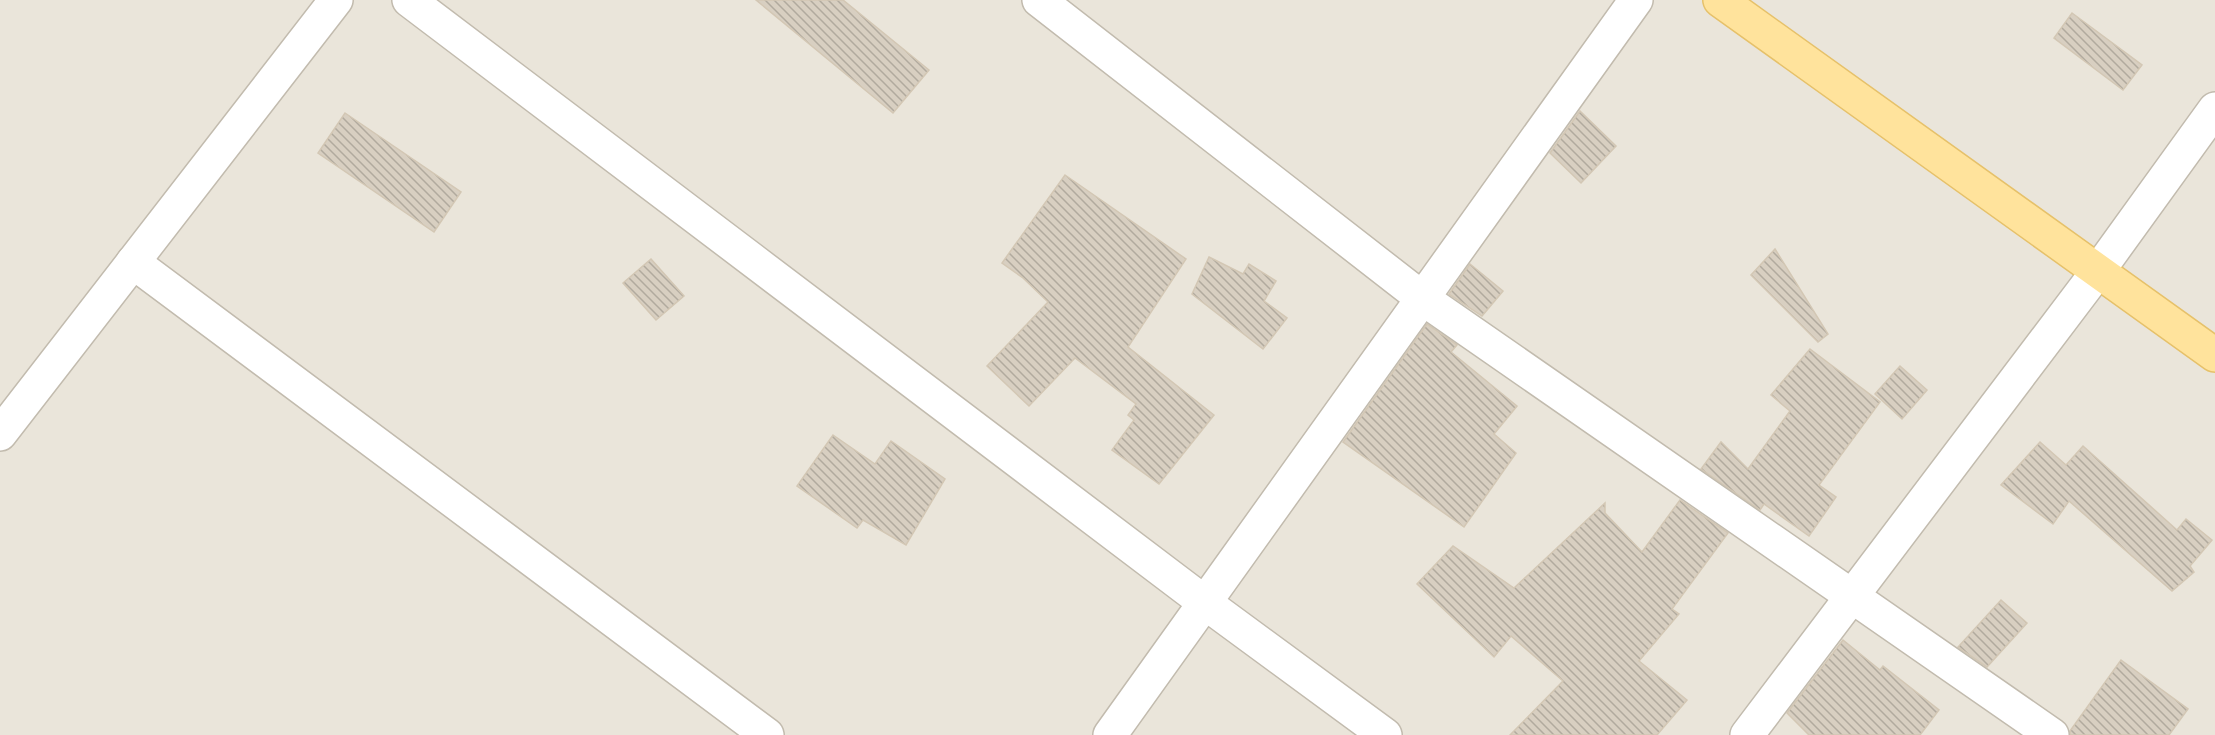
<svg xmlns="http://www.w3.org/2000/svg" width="2215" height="735" font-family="'Exo 2',sans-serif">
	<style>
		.residential { fill: #eae5da }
		.building { fill: url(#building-back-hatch); stroke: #d3c7b4; stroke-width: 1.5 }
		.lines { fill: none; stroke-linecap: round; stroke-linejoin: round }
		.minor-casing { stroke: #c2bbae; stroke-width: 36 }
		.major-casing { stroke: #e6c16a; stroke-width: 36 }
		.minor { stroke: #fff; stroke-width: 33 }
		.major { stroke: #ffe39c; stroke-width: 33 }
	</style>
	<defs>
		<pattern id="building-back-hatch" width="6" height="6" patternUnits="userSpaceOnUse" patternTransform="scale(1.5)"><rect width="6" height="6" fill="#d8cfc1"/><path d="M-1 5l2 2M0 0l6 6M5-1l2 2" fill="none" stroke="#b1aa9e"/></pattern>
	</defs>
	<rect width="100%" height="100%" fill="#f6f3ec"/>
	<rect class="residential" x="0" y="0" width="2215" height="735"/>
	<g class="building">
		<path d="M 756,0 L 843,0 L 929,70 L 893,113 Z"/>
		<path d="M 2072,13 L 2142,65 L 2123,90 L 2054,38 Z"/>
		<path d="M 1580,111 L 1616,146 L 1581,183 L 1550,153 Z"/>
		<path d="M 345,113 L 461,192 L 434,232 L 318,153 Z"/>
		<path d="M 1065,175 L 1186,259 L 1128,347 L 1214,415 L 1159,484 L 1112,450 L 1134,420 L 1128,415 L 1136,404 L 1075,358 L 1029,406 L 987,366 L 1048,302 L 1023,278 L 1002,263 Z"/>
		<path d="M 1775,249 L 1828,334 L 1818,342 L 1751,275 Z"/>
		<path d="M 1209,257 L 1243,274 L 1249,264 L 1276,281 L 1264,301 L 1287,318 L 1263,349 L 1192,294 Z"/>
		<path d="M 651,259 L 684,296 L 656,320 L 623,283 Z"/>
		<path d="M 1470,264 L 1503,291 L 1482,316 L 1449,294 Z"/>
		<path d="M 1427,324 L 1457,345 L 1451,352 L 1517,406 L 1494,434 L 1516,453 L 1464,527 L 1343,442 Z"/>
		<path d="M 1810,349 L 1880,402 L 1819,485 L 1836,497 L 1809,536 L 1764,504 L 1760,510 L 1701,469 L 1721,442 L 1748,469 L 1790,411 L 1771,395 Z"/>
		<path d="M 1900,366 L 1927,390 L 1902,419 L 1875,394 Z"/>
		<path d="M 833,435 L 875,464 L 891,441 L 945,479 L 906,545 L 863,520 L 857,528 L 797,486 Z"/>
		<path d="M 2040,442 L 2066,465 L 2083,446 L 2177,530 L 2186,519 L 2212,540 L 2190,566 L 2194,572 L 2172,591 L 2069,501 L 2053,524 L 2001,485 Z"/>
		<path d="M 1680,500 L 1728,533 L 1672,609 L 1679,614 L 1639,661 L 1687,700 L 1657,735 L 1510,735 L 1563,681 L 1511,636 L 1494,657 L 1417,584 L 1453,546 L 1514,588 L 1605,503 L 1605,513 L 1642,552 Z"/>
		<path d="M 2001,600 L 2027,623 L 1987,667 L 1958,647 Z"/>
		<path d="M 1843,640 L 1880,670 L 1883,666 L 1939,710 L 1920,735 L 1809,735 L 1787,713 Z"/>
		<path d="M 2121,660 L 2188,709 L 2169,735 L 2070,735 L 2070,731 Z"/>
	</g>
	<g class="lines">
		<g class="minor-casing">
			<g id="minor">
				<path d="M 409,0 L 1204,602 L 1385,735"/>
				<path d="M 1039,0 L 1422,298 L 2052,735"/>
				<path d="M 133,262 L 767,735"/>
				<path d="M 0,434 L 336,0"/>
				<path d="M 1110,735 L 1636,0"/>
				<path d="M 1747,735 L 2098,271 L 2215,109"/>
			</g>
		</g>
		<g class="major-casing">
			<path id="major" d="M 1720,0 L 2215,355"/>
		</g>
		<use href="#minor" class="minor"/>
		<use href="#major" class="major"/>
	</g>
</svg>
